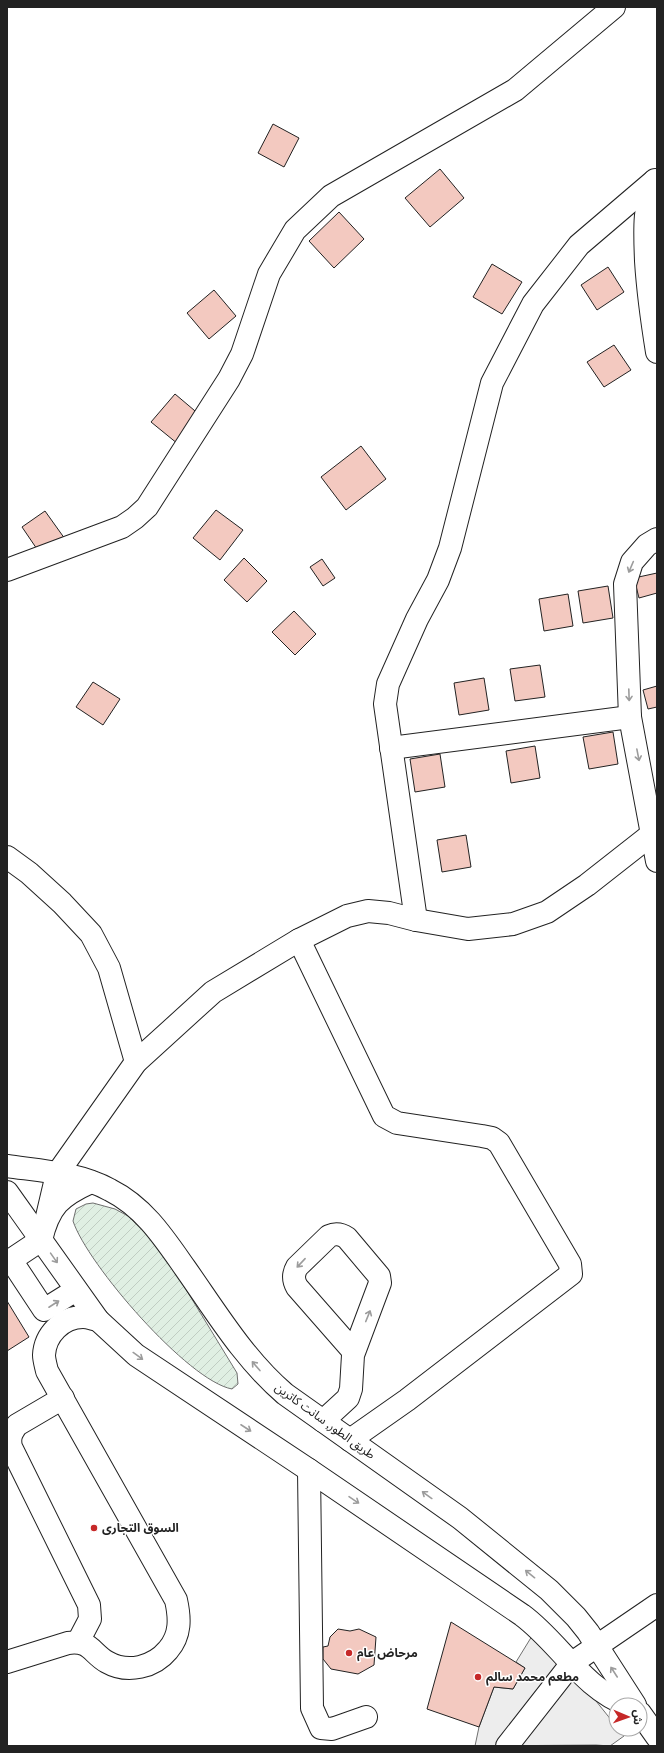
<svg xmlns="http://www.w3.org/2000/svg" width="664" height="1753" font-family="'PT Serif','Noto Sans Arabic',serif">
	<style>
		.garden { fill: url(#garden-furrows); stroke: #6f6f6f }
		.parking { fill: #ededed; stroke: #6f6f6f }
		.building { fill: #f3c9c0; stroke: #222 }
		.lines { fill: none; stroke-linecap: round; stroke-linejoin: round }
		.minor-casing { stroke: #222; stroke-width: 24 }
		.minor { stroke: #fff; stroke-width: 22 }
		.oneway { stroke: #9c9c9c }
		.poi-dot { fill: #c62828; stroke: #fff; stroke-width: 1.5 }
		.labels { text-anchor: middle; stroke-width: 3; stroke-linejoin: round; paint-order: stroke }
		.street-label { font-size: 12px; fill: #222; stroke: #fff }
		.poi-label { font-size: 12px; font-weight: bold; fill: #222; stroke: #fff; text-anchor: start }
	</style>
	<defs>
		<pattern id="garden-furrows" width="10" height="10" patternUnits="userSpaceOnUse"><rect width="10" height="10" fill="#e0efe3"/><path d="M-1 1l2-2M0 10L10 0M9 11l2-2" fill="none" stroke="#c0cdc2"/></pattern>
	</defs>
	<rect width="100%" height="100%" fill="#fff"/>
	<path class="garden" d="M 93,1203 L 115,1209 L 128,1216 L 153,1239 L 176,1273 L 237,1373 L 238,1384 L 232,1389 C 188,1381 87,1264 73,1221 L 76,1209 L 86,1204 Z"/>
	<path class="parking" d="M 532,1636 L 576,1676 L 616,1726 L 616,1729 L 619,1729 L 624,1736 L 610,1746 L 596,1745 L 475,1746 L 479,1727 L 494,1687 L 513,1689 L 525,1668 L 516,1662 Z"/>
	<g class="building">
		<path d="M 273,124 L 299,138 L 284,167 L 258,153 Z"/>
		<path d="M 440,169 L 464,198 L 430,227 L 405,198 Z"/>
		<path d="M 339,212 L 364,239 L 334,268 L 309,241 Z"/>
		<path d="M 492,264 L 522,282 L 502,314 L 473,297 Z"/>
		<path d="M 608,267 L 624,292 L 597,310 L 581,285 Z"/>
		<path d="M 214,290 L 236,316 L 209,339 L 187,313 Z"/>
		<path d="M 614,345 L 631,370 L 604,387 L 587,362 Z"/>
		<path d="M 175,394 L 201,416 L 178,444 L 151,422 Z"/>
		<path d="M 361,446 L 386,479 L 346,510 L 321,477 Z"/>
		<path d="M 216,510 L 243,530 L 220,560 L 193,538 Z"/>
		<path d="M 45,511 L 65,539 L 41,555 L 22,527 Z"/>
		<path d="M 244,558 L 267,581 L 247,602 L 224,580 Z"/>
		<path d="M 322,559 L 335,578 L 323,586 L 310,567 Z"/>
		<path d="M 657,573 L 657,593 L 639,598 L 634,578 Z"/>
		<path d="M 608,586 L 613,618 L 583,623 L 578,591 Z"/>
		<path d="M 568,594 L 573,626 L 544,631 L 539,599 Z"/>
		<path d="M 294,611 L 316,634 L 295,655 L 272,632 Z"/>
		<path d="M 540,665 L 545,697 L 515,701 L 510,669 Z"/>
		<path d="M 484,678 L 489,710 L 459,715 L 454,683 Z"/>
		<path d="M 93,682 L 120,699 L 103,725 L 76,707 Z"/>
		<path d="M 657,686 L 657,707 L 648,709 L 643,690 Z"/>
		<path d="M 613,732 L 618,764 L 589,769 L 583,737 Z"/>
		<path d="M 535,746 L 540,778 L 511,783 L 506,751 Z"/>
		<path d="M 440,754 L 445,787 L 415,792 L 410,759 Z"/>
		<path d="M 466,835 L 471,867 L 442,872 L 437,840 Z"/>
		<path d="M 7,1301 L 29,1337 L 7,1351 Z"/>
		<path d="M 451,1622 L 525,1668 L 513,1689 L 494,1687 L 479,1727 L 427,1709 Z"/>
		<path d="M 338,1629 L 350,1631 L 359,1629 L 376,1637 L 374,1665 L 358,1674 L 331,1669 L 323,1659 L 323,1647 L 328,1646 L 330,1637 Z"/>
	</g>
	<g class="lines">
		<g class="minor-casing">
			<g id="minor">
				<path d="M 655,180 C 643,206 645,233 646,261 C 648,292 652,321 657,352"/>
				<path d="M 657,539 L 647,545 L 632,562 L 625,584 L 630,717 L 657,861"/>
				<path d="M 7,570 L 122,527 L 135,518 L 147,507 L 229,379 L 242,354 L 269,274 L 295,230 L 331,196 L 515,90 L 614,7"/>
				<path d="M 391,748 L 630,717"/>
				<path d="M 7,857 L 29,873 L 62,903 L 91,934 L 109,968 L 136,1062"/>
				<path d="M 416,920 L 385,704 L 388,684 L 417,619 L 438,580 L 450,548 L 492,383 L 533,304 L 579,245 L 654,181"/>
				<path d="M 299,940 L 384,1116 L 397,1123 L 482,1136 L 492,1138 L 499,1143 L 570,1264 L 571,1274 L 407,1400 L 350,1440"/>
				<path d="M 7,1166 C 42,1171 79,1173 110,1190 C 144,1207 164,1238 185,1268 C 216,1312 244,1359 285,1394 L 460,1518 L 549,1590 L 576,1617 L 588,1632 L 635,1705"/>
				<path d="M 7,1192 L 98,1320 L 136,1355 L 309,1470 L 522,1615 C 559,1642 583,1689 628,1705"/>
				<path d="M 46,1221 L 57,1174 L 136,1062 L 213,992 L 299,940 L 347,916 L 368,911 L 389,913 L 416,920 L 468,929 L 513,924 L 547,912 L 587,885 L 652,834 L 657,833"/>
				<path d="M 76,1290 L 44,1310 L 11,1260 L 41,1240 C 49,1206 60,1196 91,1182"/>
				<path d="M 63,1398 L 17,1425 C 11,1433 9,1438 11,1447 L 89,1605 L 90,1619 L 78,1642"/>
				<path d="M 323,1421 L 348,1398 L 351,1389 L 353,1355 L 380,1283 L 379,1276 L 347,1238 C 341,1234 336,1233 329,1236 L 297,1267 C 293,1274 293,1280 297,1287 L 354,1352"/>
				<path d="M 309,1470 L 312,1708 L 321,1728 L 332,1729 L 366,1717"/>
				<path d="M 7,1662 L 68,1643 C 91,1640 91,1653 107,1662 C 128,1674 154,1667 168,1650 C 181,1635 180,1618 176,1600 L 47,1371 C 46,1366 44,1360 44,1355 C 45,1335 62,1317 83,1317 C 87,1317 93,1319 98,1320"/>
				<path d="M 640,1713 L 657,1737"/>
				<path d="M 507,1746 L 572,1663 L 657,1605"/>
			</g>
		</g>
		<use href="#minor" class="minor"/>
	</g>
	<defs><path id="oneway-shaft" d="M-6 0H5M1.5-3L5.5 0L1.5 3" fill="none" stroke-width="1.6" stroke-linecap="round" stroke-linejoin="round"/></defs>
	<g class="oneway">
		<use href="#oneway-shaft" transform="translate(631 567) rotate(113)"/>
		<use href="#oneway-shaft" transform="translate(629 695) rotate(88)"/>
		<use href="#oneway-shaft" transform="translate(638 755) rotate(79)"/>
		<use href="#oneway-shaft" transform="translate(54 1258) rotate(55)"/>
		<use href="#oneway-shaft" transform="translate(301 1263) rotate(133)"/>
		<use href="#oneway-shaft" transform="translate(54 1304) rotate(-33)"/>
		<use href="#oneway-shaft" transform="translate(368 1316) rotate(-68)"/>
		<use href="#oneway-shaft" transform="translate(138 1356) rotate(36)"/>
		<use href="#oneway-shaft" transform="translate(256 1366) rotate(-131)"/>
		<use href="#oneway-shaft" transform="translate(246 1428) rotate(33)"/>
		<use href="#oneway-shaft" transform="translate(427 1495) rotate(-144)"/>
		<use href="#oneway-shaft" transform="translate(354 1500) rotate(34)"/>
		<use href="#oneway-shaft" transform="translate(530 1574) rotate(-141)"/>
		<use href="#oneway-shaft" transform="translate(614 1672) rotate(-123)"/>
	</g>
	<g class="poi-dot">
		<circle cx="94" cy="1528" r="4"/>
		<circle cx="349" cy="1653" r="4"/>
		<circle cx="478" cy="1677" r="4"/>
	</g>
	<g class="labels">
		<g class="street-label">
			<text transform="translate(325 1421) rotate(36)" y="4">طريق الطور, سانت كاترين</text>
		</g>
		<g class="poi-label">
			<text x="102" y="1532">السوق التجارى</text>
			<text x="357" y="1657">مرحاض عام</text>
			<text x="486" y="1681">مطعم محمد سالم</text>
		</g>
	</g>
	<rect width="664" height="1753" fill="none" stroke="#222222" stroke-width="16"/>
	<g transform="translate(628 1717) rotate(92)"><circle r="19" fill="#ffffff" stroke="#a7a7a7"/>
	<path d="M0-3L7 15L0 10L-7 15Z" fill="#c62828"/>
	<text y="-6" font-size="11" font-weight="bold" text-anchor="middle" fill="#222222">ش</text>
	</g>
</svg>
